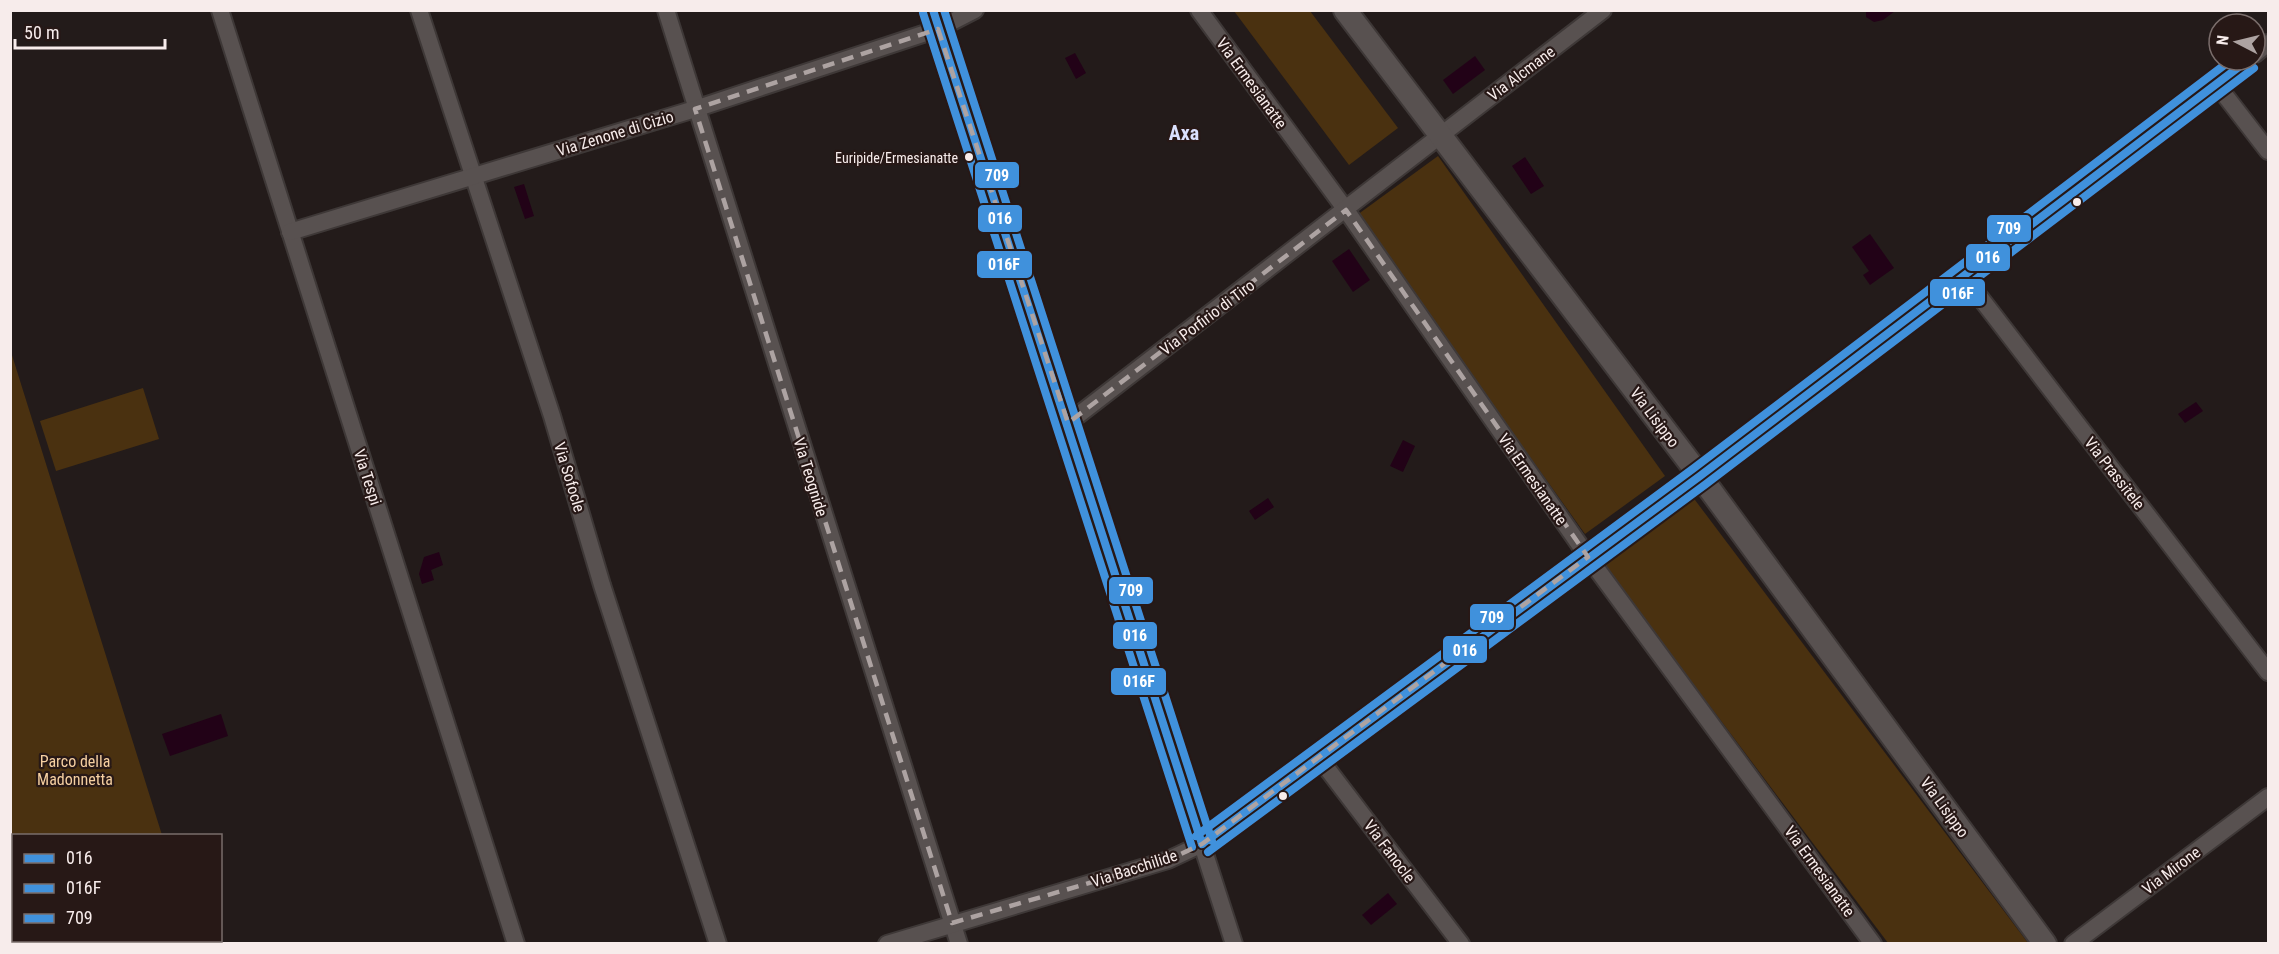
<svg xmlns="http://www.w3.org/2000/svg" width="2279" height="954" font-family="'Roboto Condensed',sans-serif">
	<style>
		.green { fill: #4a3110 }
		.water { fill: #220217 }
		.lines { fill: none; stroke-linecap: round; stroke-linejoin: round }
		.street-casing { stroke: #3e3837; stroke-width: 20 }
		.secondary-casing { stroke: #3e3837; stroke-width: 26 }
		.street { stroke: #585150; stroke-width: 16 }
		.secondary { stroke: #585150; stroke-width: 22 }
		.bus-1-casing { stroke: #271816; stroke-width: 12 }
		.bus-2-casing { stroke: #271816; stroke-width: 12 }
		.bus-3-casing { stroke: #271816; stroke-width: 12 }
		.bus-1 { stroke: #4091dc; stroke-width: 8 }
		.bus-2 { stroke: #4091dc; stroke-width: 8 }
		.bus-3 { stroke: #4091dc; stroke-width: 8 }
		.marked { fill: none; stroke: #ada3a2; stroke-width: 4.5; stroke-dasharray: 12 8; stroke-linejoin: round }
		.bus-dot { fill: #f7eceb; stroke: #271816; stroke-width: 2 }
		.labels { text-anchor: middle; stroke-width: 4.5; stroke-linejoin: round; paint-order: stroke }
		.bus-label { font-size: 14px; fill: #f7eceb; stroke: #271816; text-anchor: end }
		.street-label { font-size: 16px; fill: #f7eceb; stroke: #271816 }
		.park-label { font-size: 16px; fill: #f5cfa1; stroke: #271816 }
		.quarter-label { font-size: 20px; font-weight: bold; fill: #dae1fe; stroke: #271816 }
		.line-badge { stroke: #271816; stroke-width: 2 }
		.badge-label { font-size: 16px; text-anchor: middle; font-weight: bold; fill: #fff }
	</style>
	<rect width="100%" height="100%" fill="#231b1a"/>
	<g class="green">
		<path d="M 1234,11 L 1310,11 L 1398,128 L 1349,165 Z"/>
		<path d="M 1438,156 L 1665,476 L 1585,534 L 1357,215 Z"/>
		<path d="M 11,352 L 162,835 L 14,836 L 14,940 L 194,940 L 195,943 L 11,943 Z"/>
		<path d="M 143,388 L 159,439 L 56,471 L 40,421 Z"/>
		<path d="M 1692,496 L 2028,943 L 1888,943 L 1603,564 Z"/>
	</g>
	<g class="water">
		<path d="M 1866,11 L 1866,10 L 1895,11 L 1883,20 L 1874,22 L 1866,17 Z"/>
		<path d="M 1075,53 L 1086,73 L 1076,79 L 1065,58 Z"/>
		<path d="M 1475,56 L 1485,70 L 1453,94 L 1443,80 Z"/>
		<path d="M 1525,157 L 1544,186 L 1531,194 L 1512,166 Z"/>
		<path d="M 524,184 L 534,216 L 525,219 L 514,187 Z"/>
		<path d="M 1870,234 L 1894,268 L 1870,285 L 1863,275 L 1869,271 L 1852,247 Z"/>
		<path d="M 1349,249 L 1370,280 L 1353,292 L 1332,261 Z"/>
		<path d="M 2196,402 L 2203,411 L 2185,423 L 2178,414 Z"/>
		<path d="M 1403,440 L 1415,446 L 1403,472 L 1390,466 Z"/>
		<path d="M 1268,498 L 1274,507 L 1255,520 L 1249,511 Z"/>
		<path d="M 439,552 L 443,565 L 431,570 L 434,580 L 422,584 L 419,574 L 424,557 Z"/>
		<path d="M 221,714 L 228,736 L 170,756 L 162,734 Z"/>
		<path d="M 1388,893 L 1397,904 L 1371,925 L 1362,915 Z"/>
	</g>
	<g class="lines">
		<g class="street-casing">
			<g id="street">
				<path d="M 220,10 L 516,944"/>
				<path d="M 419,10 L 552,416 L 602,585 L 718,944"/>
				<path d="M 666,10 L 959,944"/>
				<path d="M 933,10 L 1234,944"/>
				<path d="M 1199,10 L 1346,210 L 1588,557 L 1873,944"/>
				<path d="M 2255,54 L 2268,43"/>
				<path d="M 2217,85 L 2268,151"/>
				<path d="M 290,232 L 695,109 L 938,29 L 975,10"/>
				<path d="M 1962,274 L 2268,672"/>
				<path d="M 1068,423 L 1603,10"/>
				<path d="M 1319,758 L 1461,944"/>
				<path d="M 887,944 L 1168,860 L 1202,844 L 1700,476 L 2248,60"/>
				<path d="M 2073,944 L 2268,797"/>
			</g>
		</g>
		<g class="secondary-casing">
			<path id="secondary" d="M 1345,10 L 1700,476 L 2045,944"/>
		</g>
		<use href="#street" class="street"/>
		<use href="#secondary" class="secondary"/>
		<g class="bus-1-casing">
			<g id="bus-1">
				<path d="M 933,10 L 1202,844"/>
				<path d="M 1202,844 L 1700,476 L 2248,60"/>
			</g>
		</g>
		<g class="bus-2-casing">
			<g id="bus-2">
				<path d="M 923,13 L 1192,847"/>
				<path d="M 1208,852 L 1706,484 L 2254,68"/>
			</g>
		</g>
		<g class="bus-3-casing">
			<g id="bus-3">
				<path d="M 944,10 L 1212,841"/>
				<path d="M 1196,836 L 1694,468 L 2231,60"/>
			</g>
		</g>
		<use href="#bus-1" class="bus-1"/>
		<use href="#bus-2" class="bus-2"/>
		<use href="#bus-3" class="bus-3"/>
	</g>
	<path class="marked" d="M 938,29 L 1068,423 L 1346,210 L 1588,557 L 1202,844 L 1168,860 L 952,923 L 695,109 Z"/>
	<g class="bus-dot">
		<circle cx="969" cy="157" r="5"/>
		<circle cx="2077" cy="202" r="5"/>
		<circle cx="1283" cy="796" r="5"/>
	</g>
	<g class="labels">
		<g class="bus-label">
			<text x="958" y="163">Euripide/Ermesianatte</text>
		</g>
		<g class="street-label">
			<text transform="translate(1521 73) rotate(-37)" y="6">Via Alcmane</text>
			<text transform="translate(1252 83) rotate(54)" y="6">Via Ermesianatte</text>
			<text transform="translate(615 133) rotate(-17)" y="6">Via Zenone di Cizio</text>
			<text transform="translate(1207 317) rotate(-37)" y="6">Via Porfirio di Tiro</text>
			<text transform="translate(1655 417) rotate(53)" y="6">Via Lisippo</text>
			<text transform="translate(2115 473) rotate(52)" y="6">Via Prassitele</text>
			<text transform="translate(368 477) rotate(72)" y="6">Via Tespi</text>
			<text transform="translate(570 477) rotate(73)" y="6">Via Sofocle</text>
			<text transform="translate(811 477) rotate(73)" y="6">Via Teognide</text>
			<text transform="translate(1533 479) rotate(55)" y="6">Via Ermesianatte</text>
			<text transform="translate(1945 807) rotate(54)" y="6">Via Lisippo</text>
			<text transform="translate(1390 851) rotate(53)" y="6">Via Fanocle</text>
			<text transform="translate(1134 868) rotate(-18)" y="6">Via Bacchilide</text>
			<text transform="translate(2171 870) rotate(-37)" y="6">Via Mirone</text>
			<text transform="translate(1820 871) rotate(54)" y="6">Via Ermesianatte</text>
		</g>
		<g class="park-label">
			<text x="75" y="767">Parco della<tspan x="75" dy="18">Madonnetta</tspan></text>
		</g>
		<g class="quarter-label">
			<text x="1184" y="140">Axa</text>
		</g>
	</g>
	<g class="line-badge">
		<rect x="974" y="161" width="46" height="28" rx="6" fill="#4091dc"/>
		<rect x="977" y="204" width="46" height="29" rx="6" fill="#4091dc"/>
		<rect x="1986" y="214" width="46" height="29" rx="6" fill="#4091dc"/>
		<rect x="1965" y="243" width="46" height="29" rx="6" fill="#4091dc"/>
		<rect x="976" y="250" width="57" height="29" rx="6" fill="#4091dc"/>
		<rect x="1929" y="278" width="57" height="29" rx="6" fill="#4091dc"/>
		<rect x="1108" y="576" width="46" height="29" rx="6" fill="#4091dc"/>
		<rect x="1469" y="603" width="46" height="28" rx="6" fill="#4091dc"/>
		<rect x="1112" y="621" width="46" height="29" rx="6" fill="#4091dc"/>
		<rect x="1442" y="635" width="46" height="29" rx="6" fill="#4091dc"/>
		<rect x="1110" y="667" width="57" height="29" rx="6" fill="#4091dc"/>
	</g>
	<g class="badge-label">
		<text x="997" y="181">709</text>
		<text x="1000" y="224">016</text>
		<text x="2009" y="234">709</text>
		<text x="1988" y="263">016</text>
		<text x="1004" y="270">016F</text>
		<text x="1958" y="299">016F</text>
		<text x="1131" y="596">709</text>
		<text x="1492" y="623">709</text>
		<text x="1135" y="641">016</text>
		<text x="1465" y="656">016</text>
		<text x="1139" y="687">016F</text>
	</g>
	<rect width="2279" height="954" fill="none" stroke="#f7eceb" stroke-width="24"/>
	<rect x="12" y="834" width="210" height="108" fill="#271816" stroke="#7a6d6b" stroke-width="1.5"/>
	<rect x="24" y="854" width="30" height="9" fill="#4091dc" stroke="#7a6d6b" stroke-width="1.5"/>
	<text x="66" y="864" font-size="18" fill="#f7eceb">016</text>
	<rect x="24" y="884" width="30" height="9" fill="#4091dc" stroke="#7a6d6b" stroke-width="1.5"/>
	<text x="66" y="894" font-size="18" fill="#f7eceb">016F</text>
	<rect x="24" y="914" width="30" height="9" fill="#4091dc" stroke="#7a6d6b" stroke-width="1.5"/>
	<text x="66" y="924" font-size="18" fill="#f7eceb">709</text>
	<g transform="translate(2237 42) rotate(277)"><circle r="28" fill="#271816" stroke="#7a6d6b" stroke-width="1.5"/>
	<path d="M0-4.5L10 22L0 15L-10 22Z" fill="#ada3a2"/>
	<text y="-9" font-size="16" font-weight="bold" text-anchor="middle" fill="#f7eceb">N</text>
	</g>
	<path d="M15 39v9h150v-9" fill="none" stroke="#f7eceb" stroke-width="3"/>
	<text x="24" y="39" font-size="18" fill="#f7eceb" stroke="#271816" stroke-width="4.5" paint-order="stroke">50 m</text>
</svg>
